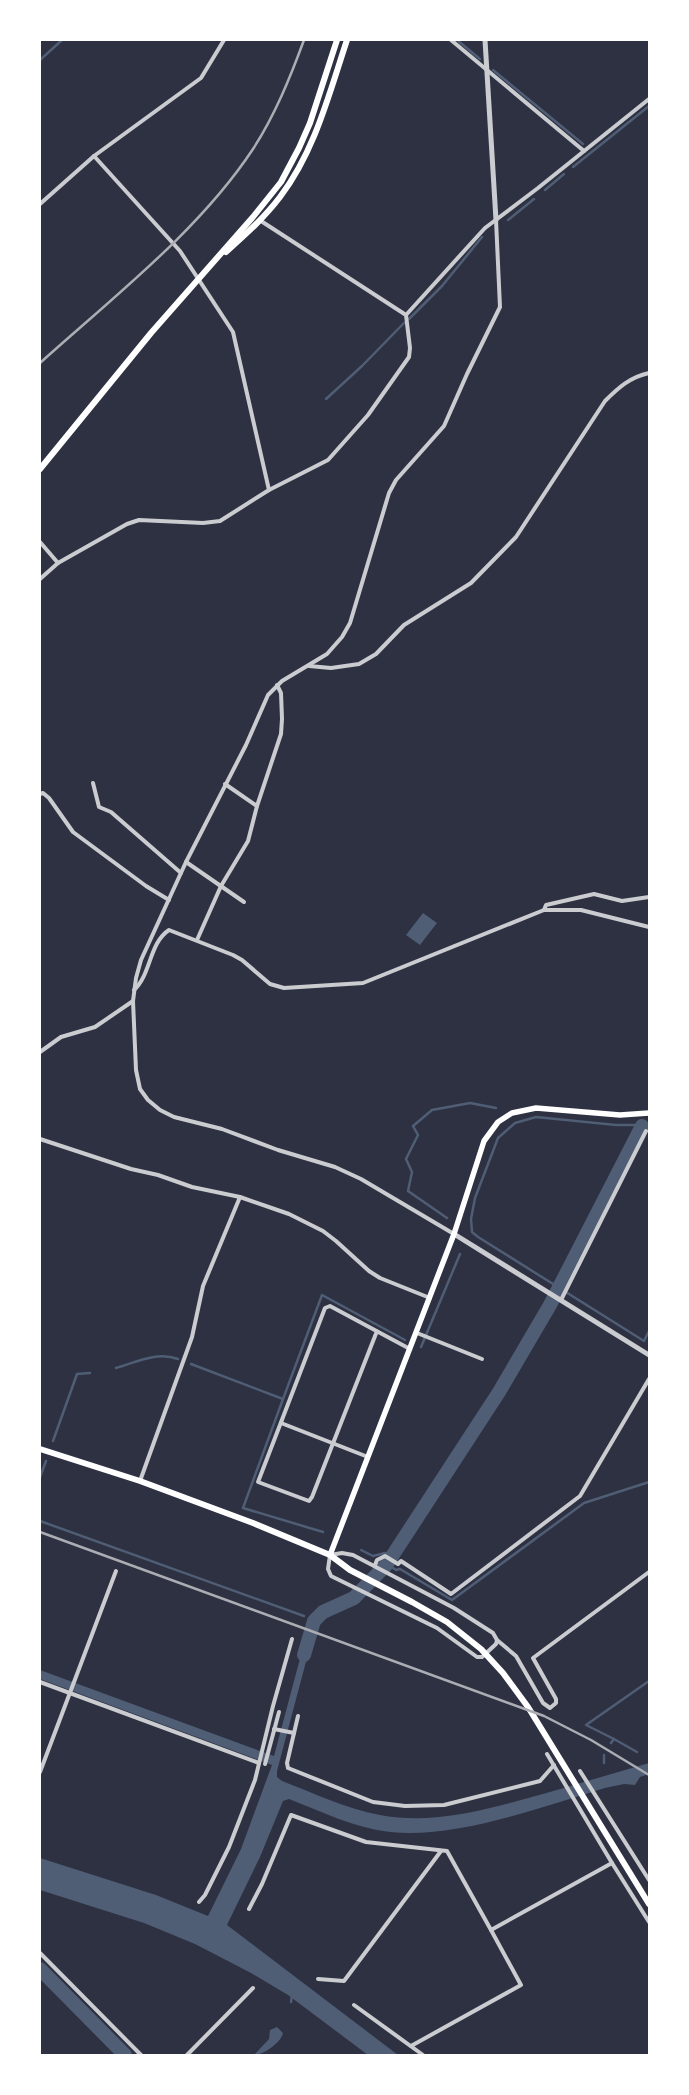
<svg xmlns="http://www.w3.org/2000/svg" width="689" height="2095" font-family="Overpass,sans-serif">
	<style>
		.water { fill: #4f5d75 }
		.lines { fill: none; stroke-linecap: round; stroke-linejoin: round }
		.stream { stroke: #4f5d75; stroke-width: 2.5 }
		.river { stroke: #4f5d75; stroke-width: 14 }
		.minor { stroke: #caccd0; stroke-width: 4 }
		.tertiary { stroke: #caccd0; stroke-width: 5 }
		.secondary { stroke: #fff; stroke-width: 5.5 }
		.trunk { stroke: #fff; stroke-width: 6 }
		.rail { stroke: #abadb3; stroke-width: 2.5 }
	</style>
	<rect width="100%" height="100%" fill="#2d3142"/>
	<g class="water">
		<path d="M 423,913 L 437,923 L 420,945 L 406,935 Z"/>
		<path d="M 306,1636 L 312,1639 L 277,1771 L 277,1777 L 282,1781 C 314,1793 346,1809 380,1815 C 436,1826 496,1807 550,1792 C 583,1782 616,1773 649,1763 L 649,1774 L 640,1777 L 635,1785 L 624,1784 L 605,1788 C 541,1807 457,1839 390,1832 C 355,1828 322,1812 289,1799 L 283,1801 L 260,1857 L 227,1925 L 398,2055 L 368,2055 L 288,1995 L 251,1973 L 195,1944 L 144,1923 L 40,1890 L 40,1858 L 156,1895 L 208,1916 L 241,1849 L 272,1765 L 40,1679 L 40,1670 L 274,1756 Z"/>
		<path d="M 277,2027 L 283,2033 C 281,2043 263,2055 254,2055 L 269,2039 L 270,2030 Z"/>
	</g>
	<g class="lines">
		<g class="stream">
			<path d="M 457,40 L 480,59"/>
			<path d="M 40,60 L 62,40"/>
			<path d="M 493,70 L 583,144"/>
			<path d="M 573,167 L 649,106"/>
			<path d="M 545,190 L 564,174"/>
			<path d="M 508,220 L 534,199"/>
			<path d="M 409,319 L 442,286 L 482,237"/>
			<path d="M 326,399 L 362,366 L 404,323"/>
			<path d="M 649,1125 L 616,1125 L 536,1117 L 515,1123 L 498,1138 L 475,1198 L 471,1219 L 472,1232 L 478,1237 L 644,1341 L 649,1331"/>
			<path d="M 447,1218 L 408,1191 L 412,1172 L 406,1159 L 418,1135 L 413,1126 L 432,1110 L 470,1103 L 496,1108"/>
			<path d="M 421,1347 L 460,1254"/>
			<path d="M 191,1364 L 283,1399 L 322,1295 L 405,1340"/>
			<path d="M 116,1368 C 137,1362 157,1351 178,1359"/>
			<path d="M 283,1399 L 243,1508 L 323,1532"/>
			<path d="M 53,1441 L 77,1374 L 90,1373"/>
			<path d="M 40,1477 L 46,1461"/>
			<path d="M 40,1521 L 304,1616"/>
			<path d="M 361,1550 L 373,1556 L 385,1553 L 392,1556"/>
			<path d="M 387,1564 L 396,1570 L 400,1569 L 452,1600 L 584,1503 L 649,1482"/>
			<path d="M 614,1739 L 637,1752"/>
			<path d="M 611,1743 L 614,1739 L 586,1725 L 649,1681"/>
			<path d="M 604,1755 L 604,1763"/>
			<path d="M 291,2002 L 292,1995"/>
		</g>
		<g class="river">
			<path d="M 304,1655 L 314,1621 L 323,1612 L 354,1598 L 387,1564 L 499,1392 L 550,1305 L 642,1126"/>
			<path d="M 40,1969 L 125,2055"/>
		</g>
		<g class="minor">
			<path d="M 451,40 L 584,151"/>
			<path d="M 94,156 L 180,251 L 233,332 L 269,490"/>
			<path d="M 40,204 L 94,156 L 201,78 L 224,40"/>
			<path d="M 406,315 L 485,228 L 538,188 L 649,99"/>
			<path d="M 40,542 L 58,563"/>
			<path d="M 40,579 L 58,563 L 127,524 L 139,520 L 203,523 L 220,521 L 269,490 L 328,460 L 368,415 L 409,357 L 410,348 L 406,315 L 261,221"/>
			<path d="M 309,666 L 331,668 L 359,664 L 376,654 L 404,625 L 471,583 L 516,537 L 605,401 C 618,388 630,377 649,373"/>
			<path d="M 93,783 L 99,807 L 111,812 L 181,873"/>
			<path d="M 225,784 L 257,806"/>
			<path d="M 40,794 L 43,793 L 49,798 L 73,832 L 146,886 L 169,900"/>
			<path d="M 186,862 L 244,902"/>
			<path d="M 544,910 L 546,905 L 594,894 L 622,901 L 649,897"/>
			<path d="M 197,940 L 221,886 L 248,841 L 257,806 L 281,734 L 282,719 L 281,693 L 277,685"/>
			<path d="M 134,990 C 151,975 149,943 169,930 L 233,955 L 242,960 L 270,984 L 284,988 L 363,983 L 544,910 L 581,910 L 649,927"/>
			<path d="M 40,1052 L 61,1037 L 95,1027 L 133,1001"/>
			<path d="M 40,1139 L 131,1169 L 158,1175 L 192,1187 L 240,1197 L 289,1214 L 323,1231 L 336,1241 L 369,1271 L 380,1278 L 430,1298"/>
			<path d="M 454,1234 L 361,1179 L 335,1167 L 278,1150 L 222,1129 L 174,1117 L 160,1110 L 148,1100 L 140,1089 L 136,1070 L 133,1001 L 136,978 L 141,960 L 186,862 L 246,745 L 268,695 L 282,681 L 327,654 L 342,637 L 350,623 L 389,493 L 396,480 L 444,426 L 467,374 L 500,307 L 496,220"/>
			<path d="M 561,1300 L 646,1131"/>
			<path d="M 377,1331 L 312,1497 L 309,1501 L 258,1482 L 325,1308 L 330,1306 L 410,1349"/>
			<path d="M 417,1333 L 482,1359"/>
			<path d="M 281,1423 L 368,1457"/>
			<path d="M 140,1481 L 192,1337 L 203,1286 L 240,1197"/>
			<path d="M 375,1565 L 377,1560 L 385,1556 L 398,1564 L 401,1561 L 451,1594 L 580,1496 L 649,1379"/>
			<path d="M 497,1640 L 496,1644 L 482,1657 L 477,1657 L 437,1628 L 331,1576 L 328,1569 L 330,1555 L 342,1553 L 353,1555 L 454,1608 L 493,1633 L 497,1640 L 516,1656 L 543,1703 L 550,1708 L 556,1703 L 556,1699 L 533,1658 L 649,1572"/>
			<path d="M 40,1682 L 259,1763"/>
			<path d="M 298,1716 L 287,1763 L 288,1768 L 373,1802 L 405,1806 L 444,1805 L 540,1781 L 554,1765"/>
			<path d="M 274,1729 L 294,1733"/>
			<path d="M 547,1754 L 612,1863"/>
			<path d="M 265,1764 L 279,1712"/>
			<path d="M 580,1771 L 649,1880"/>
			<path d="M 40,1772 L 116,1571"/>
			<path d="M 199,1902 L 205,1895 L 229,1847 L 255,1780 L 273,1706 L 292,1639"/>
			<path d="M 249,1909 L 262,1884 L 291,1815 L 366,1842 L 447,1851 L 491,1930 L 612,1863 L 649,1922"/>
			<path d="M 40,1953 L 141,2055"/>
			<path d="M 318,1979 L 344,1981 L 441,1851"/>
			<path d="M 354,2005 L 423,2055"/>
			<path d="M 411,2046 L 521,1985 L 491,1930"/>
			<path d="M 187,2055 L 253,1988"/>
		</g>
		<g class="tertiary">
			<path d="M 485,40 L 496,220"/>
			<path d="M 454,1234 L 649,1355"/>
		</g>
		<path class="secondary" d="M 330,1555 L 454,1234 L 484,1141 L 498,1122 L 512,1113 L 536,1108 L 620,1115 L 649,1113"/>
		<g class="trunk">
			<path d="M 226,252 C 245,235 264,218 280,197 C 315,151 329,94 347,40"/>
			<path d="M 40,469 L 151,333 L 253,217 L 281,182 L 299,148 L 310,123 L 337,40"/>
			<path d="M 40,1449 L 140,1481 L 253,1523 L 330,1555 L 350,1570 L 412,1602 L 447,1622 L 481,1649 L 503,1673 L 528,1707 L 649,1904"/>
		</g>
		<g class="rail">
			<path d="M 40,363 C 112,298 199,231 253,149 C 275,115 290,78 304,40"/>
			<path d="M 40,1532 L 544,1716 L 591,1740 L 649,1775"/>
		</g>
	</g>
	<rect width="689" height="2095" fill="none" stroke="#ffffff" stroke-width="82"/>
</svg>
